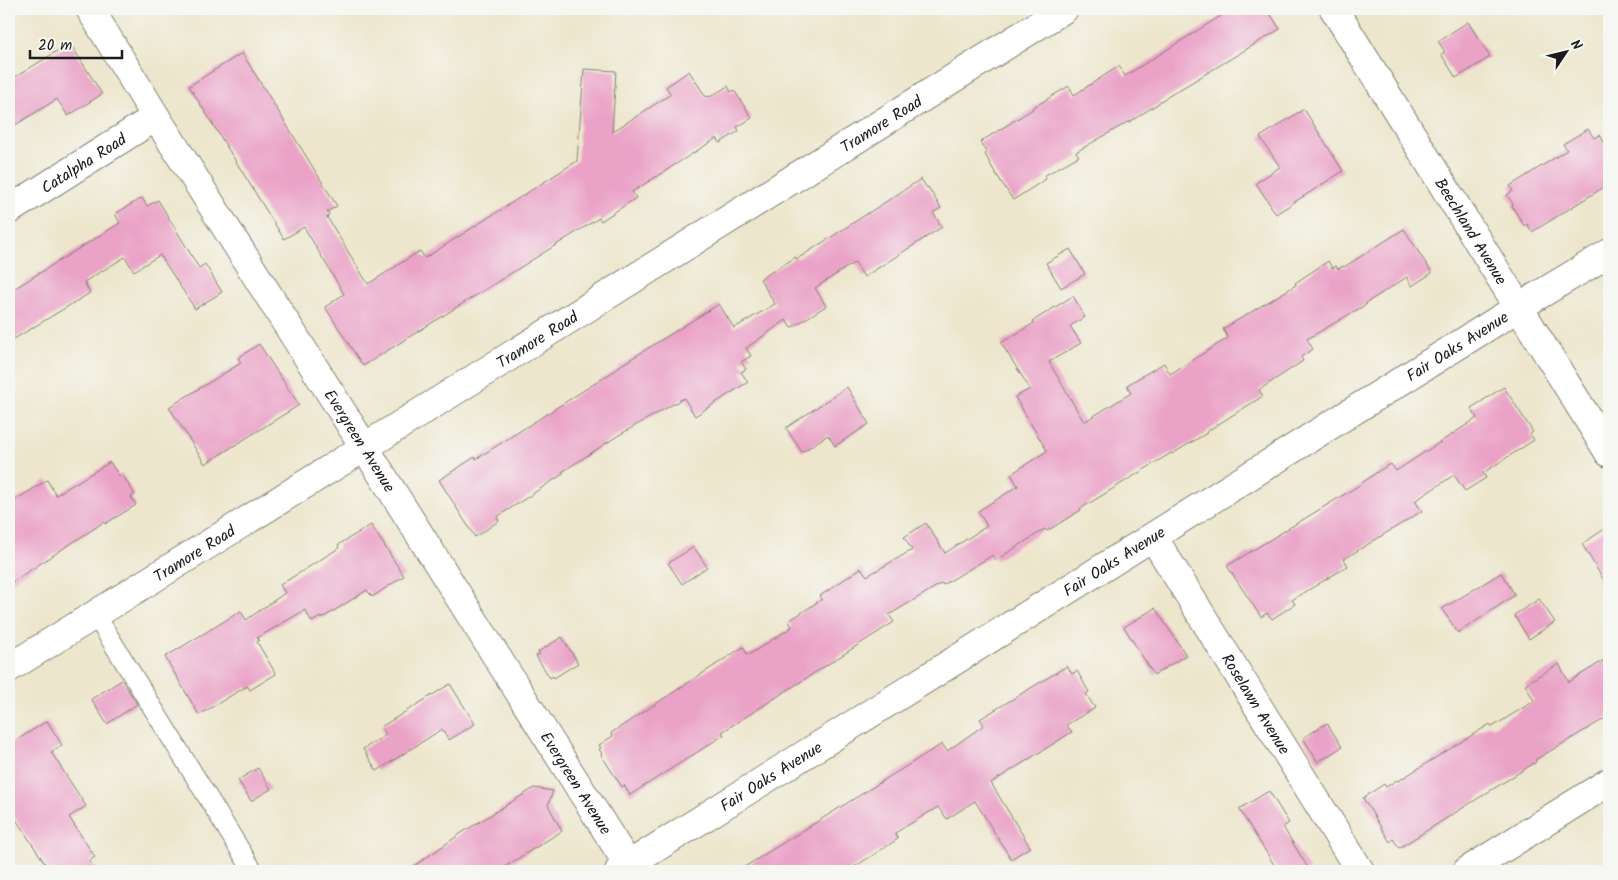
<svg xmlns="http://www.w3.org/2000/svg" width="1618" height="880" font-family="Kalam,sans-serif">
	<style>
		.building { fill: #eaa2c7 }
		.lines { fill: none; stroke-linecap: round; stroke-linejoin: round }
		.lane-casing { stroke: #848174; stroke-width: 21 }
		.street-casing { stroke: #848174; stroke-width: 30 }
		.lane { stroke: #fff; stroke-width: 19 }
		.street { stroke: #fff; stroke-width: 28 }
		.labels { text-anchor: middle; stroke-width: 4.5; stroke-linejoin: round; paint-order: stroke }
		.street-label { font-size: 16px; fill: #1c1c1c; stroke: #f6f6f2 }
	</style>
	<rect width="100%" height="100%" fill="#f6f6f2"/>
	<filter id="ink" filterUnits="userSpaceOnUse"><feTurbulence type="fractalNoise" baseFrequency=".02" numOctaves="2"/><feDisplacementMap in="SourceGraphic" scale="10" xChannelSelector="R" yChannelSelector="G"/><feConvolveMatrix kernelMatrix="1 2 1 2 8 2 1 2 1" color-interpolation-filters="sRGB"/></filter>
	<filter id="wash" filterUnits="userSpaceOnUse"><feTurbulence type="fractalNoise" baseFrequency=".0096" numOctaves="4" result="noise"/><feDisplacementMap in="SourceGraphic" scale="20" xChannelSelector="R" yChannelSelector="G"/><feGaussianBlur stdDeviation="1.12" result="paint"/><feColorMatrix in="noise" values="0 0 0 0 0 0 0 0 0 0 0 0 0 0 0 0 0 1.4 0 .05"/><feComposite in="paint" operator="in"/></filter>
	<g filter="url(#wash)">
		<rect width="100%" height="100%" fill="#ede6cc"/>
		<g id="blocks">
			<g class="building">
				<path d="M 1232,9 L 1267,9 L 1280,29 L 1159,102 L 1159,103 L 1128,123 L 1128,122 L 1076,152 L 1079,156 L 1044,176 L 1046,179 L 1013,200 L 993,169 L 985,154 L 987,152 L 980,142 L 1033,109 L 1032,108 L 1069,86 L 1074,95 L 1119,66 L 1125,76 Z"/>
				<path d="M 1468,22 L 1490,57 L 1456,78 L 1441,54 L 1445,52 L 1438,41 Z"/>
				<path d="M 70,43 L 102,94 L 68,116 L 57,99 L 9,129 L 9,81 Z"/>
				<path d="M 242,53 L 337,206 L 327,212 L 329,215 L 327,217 L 368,284 L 420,251 L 425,258 L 577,161 L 584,69 L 616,71 L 612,132 L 671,94 L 666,87 L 689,71 L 706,97 L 709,96 L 710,97 L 728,86 L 731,92 L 734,90 L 752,118 L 737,127 L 739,131 L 720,143 L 717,138 L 632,192 L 636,198 L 601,221 L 599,218 L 363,366 L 325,307 L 344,294 L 304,227 L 284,239 L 189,86 Z"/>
				<path d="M 1304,109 L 1343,171 L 1276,214 L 1256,183 L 1280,167 L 1260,137 Z"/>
				<path d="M 1588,129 L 1594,138 L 1600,135 L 1609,151 L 1609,184 L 1532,232 L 1527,224 L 1524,226 L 1512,206 L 1513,204 L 1507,195 L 1513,191 L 1510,186 L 1567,150 L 1563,144 Z"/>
				<path d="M 921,179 L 927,188 L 928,187 L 941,208 L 933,213 L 942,227 L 864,277 L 855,262 L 815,288 L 826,306 L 791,328 L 786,320 L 746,348 L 751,356 L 741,362 L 746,369 L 741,372 L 748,382 L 695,416 L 684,398 L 619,435 L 562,472 L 563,474 L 497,517 L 499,521 L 475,537 L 439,480 L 475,457 L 476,459 L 619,368 L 618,367 L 719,304 L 734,328 L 775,304 L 760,279 L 796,257 L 797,259 Z"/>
				<path d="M 142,198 L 147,206 L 158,200 L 199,268 L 205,264 L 222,292 L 195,309 L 160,255 L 134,271 L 125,257 L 84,282 L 90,293 L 9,342 L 9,292 L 120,223 L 115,214 Z"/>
				<path d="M 1404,229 L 1432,273 L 1412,286 L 1407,277 L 1366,303 L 1367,304 L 1307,339 L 1313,349 L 1301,357 L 1303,361 L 1259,390 L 1263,396 L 1206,432 L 1207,433 L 1172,454 L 1171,453 L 1080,509 L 1081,510 L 1047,531 L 1045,529 L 996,560 L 993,555 L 943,585 L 942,583 L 889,615 L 894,622 L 722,732 L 724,735 L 630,795 L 624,785 L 622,787 L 601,755 L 602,754 L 599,749 L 601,748 L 599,745 L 613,736 L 611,733 L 743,647 L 747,654 L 750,654 L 792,627 L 789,621 L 822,599 L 820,596 L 861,568 L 867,576 L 912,550 L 904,537 L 926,523 L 945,553 L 987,526 L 978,511 L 1018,486 L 1011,474 L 1047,451 L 1015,397 L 1030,389 L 1001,343 L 1034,323 L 1033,321 L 1073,296 L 1085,317 L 1070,326 L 1081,343 L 1049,362 L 1084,422 L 1131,393 L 1127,385 L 1164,363 L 1170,374 L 1228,338 L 1223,329 L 1296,285 L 1295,283 L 1328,261 L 1332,268 L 1336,266 L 1338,269 L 1343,266 L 1344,267 Z"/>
				<path d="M 1070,249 L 1085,274 L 1061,288 L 1046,263 Z"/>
				<path d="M 259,344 L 299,405 L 205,464 L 169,407 L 241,363 L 238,358 Z"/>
				<path d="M 847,387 L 869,424 L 835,446 L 828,435 L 802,452 L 786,428 Z"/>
				<path d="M 1504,387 L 1533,432 L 1530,434 L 1534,440 L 1483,473 L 1486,478 L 1465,491 L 1454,475 L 1415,501 L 1422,511 L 1344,559 L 1348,566 L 1292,600 L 1295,604 L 1272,619 L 1267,613 L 1261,617 L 1227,566 L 1358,486 L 1380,470 L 1391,464 L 1396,471 L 1477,418 L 1471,408 Z"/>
				<path d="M 110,462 L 119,476 L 122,474 L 135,495 L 131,497 L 136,505 L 105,524 L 104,522 L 9,584 L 9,504 L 47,480 L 56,495 Z"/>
				<path d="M 371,525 L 404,576 L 372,597 L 367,590 L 321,619 L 320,617 L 312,622 L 305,610 L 257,638 L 259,640 L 257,642 L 276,674 L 250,690 L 247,686 L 199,715 L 165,657 L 241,611 L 246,620 L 285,593 L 280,585 L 339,548 L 338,545 Z"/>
				<path d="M 1609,526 L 1609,589 L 1582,544 Z"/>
				<path d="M 694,547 L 707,567 L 682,584 L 668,563 Z"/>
				<path d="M 1501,573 L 1515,595 L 1458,633 L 1442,609 Z"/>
				<path d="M 1539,599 L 1555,622 L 1529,639 L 1514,615 Z"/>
				<path d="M 1155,608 L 1186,655 L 1154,675 L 1124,627 Z"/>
				<path d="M 562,637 L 578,663 L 554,678 L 553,676 L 550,678 L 536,656 L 540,654 L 538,652 Z"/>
				<path d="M 1609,657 L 1609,716 L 1535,760 L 1536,762 L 1399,848 L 1393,839 L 1390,842 L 1363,798 L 1384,784 L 1386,787 L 1397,780 L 1398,781 L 1490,724 L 1492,727 L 1534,701 L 1525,684 L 1559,664 L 1569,682 Z"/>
				<path d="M 1067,666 L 1072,674 L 1077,671 L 1089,692 L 1086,694 L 1095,708 L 1066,725 L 1072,732 L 991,783 L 1030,847 L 1011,859 L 975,801 L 947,819 L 938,807 L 895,833 L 898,839 L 848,871 L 738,871 L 942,744 L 947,751 L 984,725 L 980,719 Z"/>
				<path d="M 122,680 L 137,704 L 107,724 L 91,699 Z"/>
				<path d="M 450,684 L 475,724 L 449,740 L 442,729 L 377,771 L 363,749 L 386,735 L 381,727 Z"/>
				<path d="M 47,721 L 62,745 L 51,752 L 86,806 L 69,817 L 95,857 L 89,861 L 96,871 L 50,871 L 9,809 L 9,745 Z"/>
				<path d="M 1327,723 L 1342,747 L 1318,762 L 1303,738 Z"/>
				<path d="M 258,768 L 271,789 L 251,801 L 238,780 Z"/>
				<path d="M 534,788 L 553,791 L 548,805 L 562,831 L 498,871 L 407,871 L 463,832 Z"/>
				<path d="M 1269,791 L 1289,823 L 1283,827 L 1310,871 L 1278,871 L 1239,809 Z"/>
			</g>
		</g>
	</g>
	<g filter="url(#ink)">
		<use href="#blocks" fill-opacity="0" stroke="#848174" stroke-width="1"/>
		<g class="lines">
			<g class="lane-casing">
				<path id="lane" d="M 95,614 L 253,871"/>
			</g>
			<g class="street-casing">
				<g id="street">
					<path id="s1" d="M 90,9 L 156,117 L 632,871"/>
					<path id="s2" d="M 1334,9 L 1609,453"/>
					<path id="s3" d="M 9,210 L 156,117"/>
					<path id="s4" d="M 1153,537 L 1360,871"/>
					<path id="s5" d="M 9,668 L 365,447 L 1064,9"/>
					<path id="s6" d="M 619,871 L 1519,307 L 1609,253"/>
					<path d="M 1467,871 L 1609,782"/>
				</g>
			</g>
			<use href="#lane" class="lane"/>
			<use href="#street" class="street"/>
		</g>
	</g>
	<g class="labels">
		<g class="street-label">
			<text dy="6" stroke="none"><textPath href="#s5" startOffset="1028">Tramore Road</textPath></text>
			<text dy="6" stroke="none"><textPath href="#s3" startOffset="88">Catalpha Road</textPath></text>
			<text dy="6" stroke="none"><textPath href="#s2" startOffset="261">Beechland Avenue</textPath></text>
			<text dy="6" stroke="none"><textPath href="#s5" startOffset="622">Tramore Road</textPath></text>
			<text dy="6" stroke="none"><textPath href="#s6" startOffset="989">Fair Oaks Avenue</textPath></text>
			<text dy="6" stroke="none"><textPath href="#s1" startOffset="509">Evergreen Avenue</textPath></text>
			<text dy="6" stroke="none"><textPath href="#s5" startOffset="218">Tramore Road</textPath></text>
			<text dy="6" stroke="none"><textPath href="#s6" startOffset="584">Fair Oaks Avenue</textPath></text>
			<text dy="6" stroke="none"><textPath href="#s4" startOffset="196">Roselawn Avenue</textPath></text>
			<text dy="6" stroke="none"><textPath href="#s6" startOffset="179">Fair Oaks Avenue</textPath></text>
			<text dy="6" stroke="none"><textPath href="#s1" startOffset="914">Evergreen Avenue</textPath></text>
		</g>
	</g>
	<rect width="1618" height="880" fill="none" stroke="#f6f6f2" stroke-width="30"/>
	<g transform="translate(1566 52) rotate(55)" stroke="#f6f6f2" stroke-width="4" paint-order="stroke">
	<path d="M0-4L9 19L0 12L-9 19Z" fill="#1c1c1c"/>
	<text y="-8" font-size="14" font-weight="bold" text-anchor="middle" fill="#1c1c1c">N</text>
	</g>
	<path d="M30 50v8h92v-8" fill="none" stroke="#1c1c1c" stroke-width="2.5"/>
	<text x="38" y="50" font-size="15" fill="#1c1c1c" stroke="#f6f6f2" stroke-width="4" paint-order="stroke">20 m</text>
</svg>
